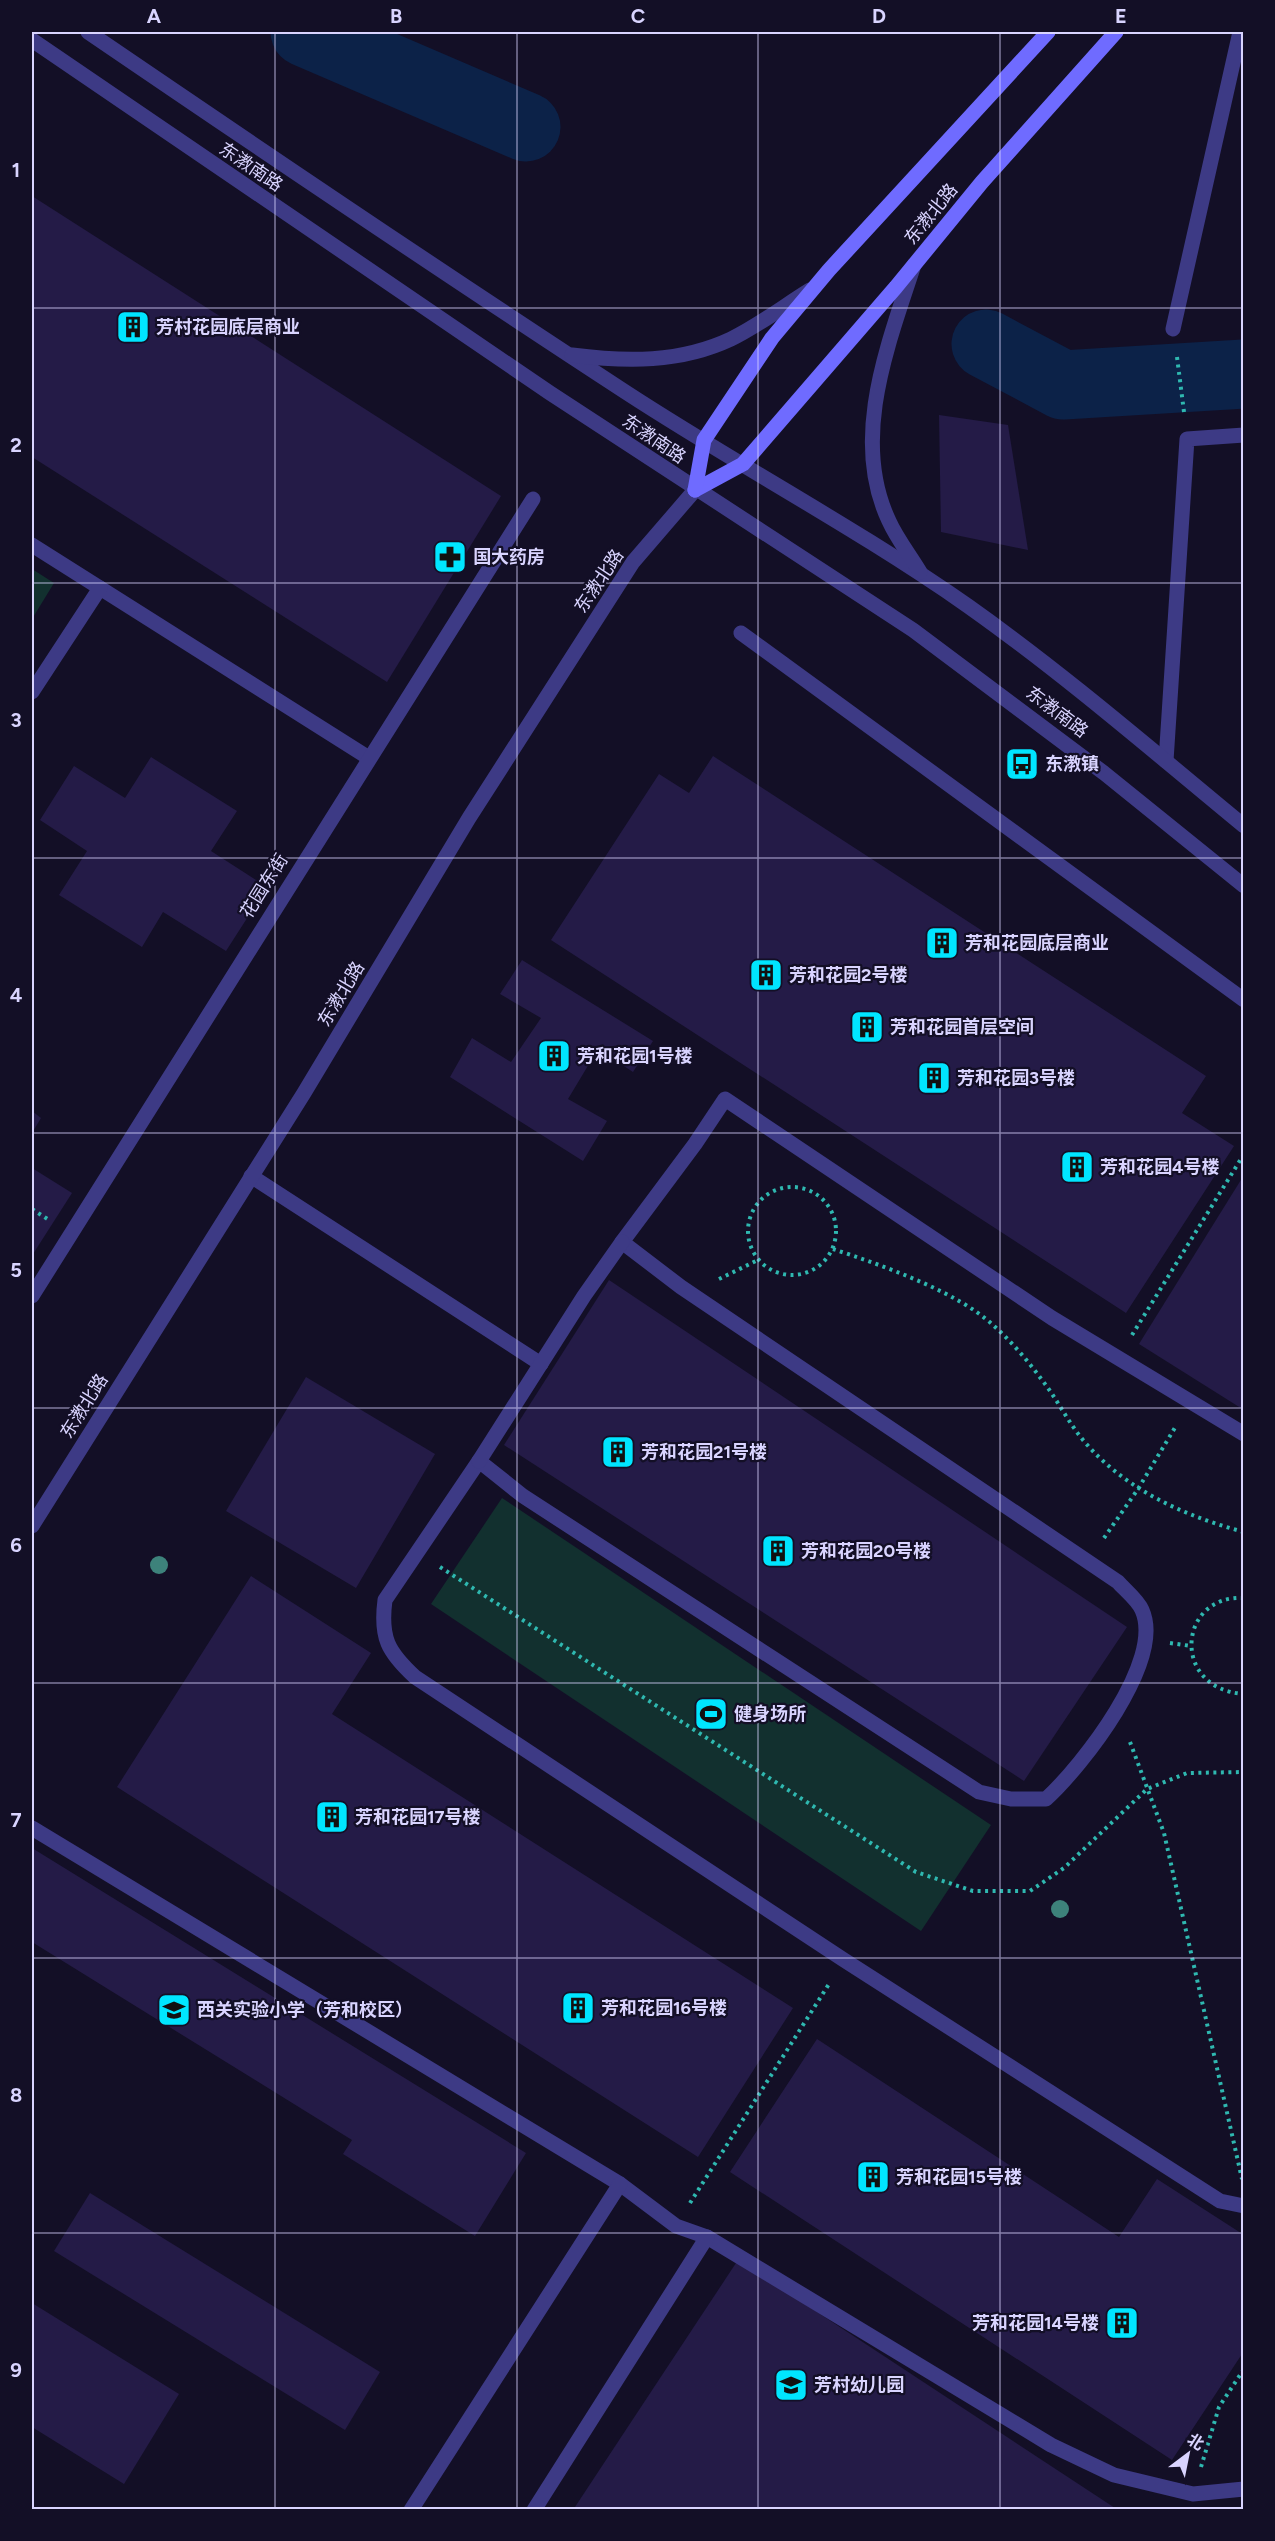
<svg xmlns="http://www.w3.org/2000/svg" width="1275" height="2541" font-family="Figtree,'Noto Sans SC',sans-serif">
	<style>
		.green { fill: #12302f }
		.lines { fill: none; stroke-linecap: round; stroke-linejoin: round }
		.river { stroke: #0c2248; stroke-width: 69 }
		.building { fill: #241b47 }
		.path { stroke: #2fb8b0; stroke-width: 4; stroke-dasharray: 3 4.5; stroke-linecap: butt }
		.service { stroke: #3d3a85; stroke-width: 15 }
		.minor { stroke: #3d3a85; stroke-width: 15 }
		.tertiary { stroke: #3d3a85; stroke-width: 15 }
		.secondary { stroke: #6f6bff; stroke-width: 15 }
		.tree { fill: #3d827b }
		.grid { fill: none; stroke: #d9d4ff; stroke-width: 1.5; stroke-opacity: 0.55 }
		.labels { text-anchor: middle; stroke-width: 4.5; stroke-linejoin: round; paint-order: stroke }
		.street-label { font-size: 18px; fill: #d9d4ff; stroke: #130f26 }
		.poi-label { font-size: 18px; font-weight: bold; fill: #d9d4ff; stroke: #130f26; text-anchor: start }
		.neatline { fill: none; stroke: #d9d4ff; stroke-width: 2 }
		.grid-label { font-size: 20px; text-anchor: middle; font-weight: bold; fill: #d9d4ff }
	</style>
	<rect width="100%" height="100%" fill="#130f26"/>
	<g class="green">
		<path d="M 32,569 L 54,583 L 32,619 Z"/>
		<path d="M 502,1498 L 991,1825 L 921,1931 L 431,1604 Z"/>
	</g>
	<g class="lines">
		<g class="river">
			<path d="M 305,32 L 526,127"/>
			<path d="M 986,344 L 1063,385 L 1244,374"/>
		</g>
	</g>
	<g class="building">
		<path d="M 32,196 L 501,496 L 387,682 L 32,457 Z"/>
		<path d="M 939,415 L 1008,425 L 1028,550 L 941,532 Z"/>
		<path d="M 713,756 L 1206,1076 L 1182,1113 L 1234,1146 L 1126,1313 L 551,940 L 659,774 L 689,793 Z"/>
		<path d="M 151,757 L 237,811 L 211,851 L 267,887 L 226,951 L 163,912 L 142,947 L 59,895 L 87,851 L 40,820 L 74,766 L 125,798 Z"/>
		<path d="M 522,960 L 653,1041 L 633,1072 L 598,1049 L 568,1099 L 607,1121 L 583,1161 L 450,1077 L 472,1038 L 511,1062 L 541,1018 L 500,994 Z"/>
		<path d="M 32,1111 L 41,1118 L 32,1133 Z"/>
		<path d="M 32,1168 L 72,1193 L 33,1254 L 32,1252 Z"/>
		<path d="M 1244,1175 L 1244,1410 L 1139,1344 Z"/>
		<path d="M 609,1280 L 1127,1627 L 1024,1781 L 504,1445 Z"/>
		<path d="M 306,1377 L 435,1454 L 356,1588 L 226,1511 Z"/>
		<path d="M 251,1576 L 371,1653 L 332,1714 L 793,2008 L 698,2157 L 117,1787 Z"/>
		<path d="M 32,1848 L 526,2153 L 475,2236 L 343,2154 L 352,2140 L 32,1942 Z"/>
		<path d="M 817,2039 L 1119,2237 L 1157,2179 L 1244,2235 L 1244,2351 L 1172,2460 L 730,2172 Z"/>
		<path d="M 90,2193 L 380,2372 L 345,2430 L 54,2251 Z"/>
		<path d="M 738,2260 L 1118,2510 L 573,2510 Z"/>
		<path d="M 32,2303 L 179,2394 L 124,2484 L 32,2427 Z"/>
	</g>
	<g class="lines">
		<g class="path">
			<path d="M 1177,357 L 1184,412"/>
			<circle cx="792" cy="1231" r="44"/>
			<path d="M 32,1209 L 49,1220"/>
			<path d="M 833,1249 C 881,1265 956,1291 993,1325 C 1011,1341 1028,1361 1042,1380 C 1057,1399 1068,1422 1083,1440 C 1124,1489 1184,1516 1244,1532"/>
			<path d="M 719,1279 L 758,1260"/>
			<path d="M 1132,1335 L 1244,1154"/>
			<path d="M 1104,1538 L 1138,1489 L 1176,1426"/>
			<path d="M 440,1567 L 916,1872 L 973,1891 L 1030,1891 L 1064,1868 L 1147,1789 L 1187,1773 L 1244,1772"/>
			<path d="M 1244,1598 C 1178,1594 1170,1689 1244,1694"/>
			<path d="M 1170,1643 L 1191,1646"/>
			<path d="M 1130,1742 L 1164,1833 L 1242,2179"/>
			<path d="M 690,2203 L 829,1984"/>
			<path d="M 1201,2467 L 1219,2407 L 1244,2369"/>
		</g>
		<g class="service">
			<path d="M 32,545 L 369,758"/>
			<path d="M 741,633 L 1244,1000"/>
			<path d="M 32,692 L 100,588"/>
			<path d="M 251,1176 L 541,1364"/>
			<path d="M 32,1296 L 533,499"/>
			<path d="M 1244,1434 L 1052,1318 L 725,1099 L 695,1144 L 622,1242 L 681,1287 L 1118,1582 C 1125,1590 1138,1600 1142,1610 C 1165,1661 1082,1766 1046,1799 L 1011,1799 L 979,1792 L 523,1496 L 479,1461 L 385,1600 C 380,1638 388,1652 415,1677 L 844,1960 L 1181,2176 L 1220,2201 L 1244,2206"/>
			<path d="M 479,1461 L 584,1296 L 622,1242"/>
			<path d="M 32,1828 L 620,2184 L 676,2226 L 707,2237 L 1051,2445 L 1114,2475 L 1193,2494 L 1244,2489"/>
			<path d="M 411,2510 L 620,2184"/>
			<path d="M 534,2510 L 707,2237"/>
		</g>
		<g class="minor">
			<path d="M 1173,329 L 1240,32"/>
			<path d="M 1166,761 L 1187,439 L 1244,435"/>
		</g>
		<g class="tertiary">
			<path d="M 88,32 C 267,154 446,275 627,393 C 739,466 858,529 968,606 C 1064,674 1153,751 1244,826"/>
			<path d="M 32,40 L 550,393 L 913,630 L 1104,773 L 1244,886"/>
			<path d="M 914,265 C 888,345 850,439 889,521 C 897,539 910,555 920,572"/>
			<path d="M 572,355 C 626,362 680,363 731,339 C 758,326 784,306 810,290"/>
			<path d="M 32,1526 L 304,1093 L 469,818 L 633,562 L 695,490"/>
		</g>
		<g class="secondary">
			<path d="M 695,490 L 743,464 L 896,287 L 982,182 L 1116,32"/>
			<path d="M 695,490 L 704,440 L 772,338 L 829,270 L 1048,32"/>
		</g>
	</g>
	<g class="tree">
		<circle cx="159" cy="1565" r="9"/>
		<circle cx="1060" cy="1909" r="9"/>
	</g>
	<path class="grid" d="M 275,32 L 275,2510M 517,32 L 517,2510M 758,32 L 758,2510M 1000,32 L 1000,2510M 32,308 L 1244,308M 32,583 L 1244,583M 32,858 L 1244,858M 32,1133 L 1244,1133M 32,1408 L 1244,1408M 32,1683 L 1244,1683M 32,1958 L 1244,1958M 32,2233 L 1244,2233"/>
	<defs>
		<g id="building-square" transform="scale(1.725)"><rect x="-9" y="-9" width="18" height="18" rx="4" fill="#00e5ff" stroke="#130f26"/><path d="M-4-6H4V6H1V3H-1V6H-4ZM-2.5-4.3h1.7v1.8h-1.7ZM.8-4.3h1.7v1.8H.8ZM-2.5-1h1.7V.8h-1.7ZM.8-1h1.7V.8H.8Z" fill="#111"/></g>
		<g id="pharmacy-square" transform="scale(1.725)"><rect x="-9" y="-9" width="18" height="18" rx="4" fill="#00e5ff" stroke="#130f26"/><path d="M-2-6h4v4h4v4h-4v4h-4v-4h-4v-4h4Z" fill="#111"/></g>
		<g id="bus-square" transform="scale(1.725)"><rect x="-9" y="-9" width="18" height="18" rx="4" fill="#00e5ff" stroke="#130f26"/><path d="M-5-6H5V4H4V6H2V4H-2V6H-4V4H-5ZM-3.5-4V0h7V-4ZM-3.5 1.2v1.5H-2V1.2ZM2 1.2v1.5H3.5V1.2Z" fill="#111"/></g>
		<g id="stadium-square" transform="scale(1.725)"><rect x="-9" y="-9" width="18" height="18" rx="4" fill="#00e5ff" stroke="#130f26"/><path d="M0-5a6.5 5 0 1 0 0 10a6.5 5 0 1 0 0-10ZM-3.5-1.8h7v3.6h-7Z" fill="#111"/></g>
		<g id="school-square" transform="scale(1.725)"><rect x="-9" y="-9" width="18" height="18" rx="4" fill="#00e5ff" stroke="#130f26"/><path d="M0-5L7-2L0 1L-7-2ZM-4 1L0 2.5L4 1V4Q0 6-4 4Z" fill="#111"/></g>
	</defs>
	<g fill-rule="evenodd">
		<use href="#building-square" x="133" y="327"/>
		<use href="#pharmacy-square" x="450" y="557"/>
		<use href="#bus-square" x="1022" y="764"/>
		<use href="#building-square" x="942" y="943"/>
		<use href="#building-square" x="766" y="975"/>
		<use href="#building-square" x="867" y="1027"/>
		<use href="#building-square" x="554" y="1056"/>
		<use href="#building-square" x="934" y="1078"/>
		<use href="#building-square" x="1077" y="1167"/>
		<use href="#building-square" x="618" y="1452"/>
		<use href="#building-square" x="778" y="1551"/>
		<use href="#stadium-square" x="711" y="1714"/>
		<use href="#building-square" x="332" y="1817"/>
		<use href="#building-square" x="578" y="2008"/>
		<use href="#school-square" x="174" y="2010"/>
		<use href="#building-square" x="873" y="2177"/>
		<use href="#building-square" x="1122" y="2323"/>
		<use href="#school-square" x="791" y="2385"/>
	</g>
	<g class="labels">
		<g class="street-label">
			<text transform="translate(251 167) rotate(34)" y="6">东漖南路</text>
			<text transform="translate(931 214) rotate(-51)" y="6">东漖北路</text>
			<text transform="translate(654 439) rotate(34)" y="6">东漖南路</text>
			<text transform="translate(599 581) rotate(-56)" y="6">东漖北路</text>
			<text transform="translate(1057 712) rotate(37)" y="6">东漖南路</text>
			<text transform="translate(264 886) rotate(-58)" y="6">花园东街</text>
			<text transform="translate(341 994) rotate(-59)" y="6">东漖北路</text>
			<text transform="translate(84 1406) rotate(-58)" y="6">东漖北路</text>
		</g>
		<g class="poi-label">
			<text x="156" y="333">芳村花园底层商业</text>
			<text x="473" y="563">国大药房</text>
			<text x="1045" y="770">东漖镇</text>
			<text x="965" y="949">芳和花园底层商业</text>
			<text x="789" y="981">芳和花园2号楼</text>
			<text x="890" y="1033">芳和花园首层空间</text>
			<text x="577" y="1062">芳和花园1号楼</text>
			<text x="957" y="1084">芳和花园3号楼</text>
			<text x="1100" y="1173">芳和花园4号楼</text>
			<text x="641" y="1458">芳和花园21号楼</text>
			<text x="801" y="1557">芳和花园20号楼</text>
			<text x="734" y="1720">健身场所</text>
			<text x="355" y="1823">芳和花园17号楼</text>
			<text x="601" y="2014">芳和花园16号楼</text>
			<text x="197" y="2016">西关实验小学（芳和校区）</text>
			<text x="896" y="2183">芳和花园15号楼</text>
			<text x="1099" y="2329" text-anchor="end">芳和花园14号楼</text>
			<text x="814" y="2391">芳村幼儿园</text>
		</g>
	</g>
	<rect width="1275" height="2541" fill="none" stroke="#130f26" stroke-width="66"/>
	<g transform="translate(1188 2454) rotate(32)" stroke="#130f26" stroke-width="4.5" paint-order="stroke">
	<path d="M0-4.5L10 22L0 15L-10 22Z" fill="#d9d4ff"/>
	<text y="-9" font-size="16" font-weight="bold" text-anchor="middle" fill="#d9d4ff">北</text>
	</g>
	<rect x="33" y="33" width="1209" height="2475" class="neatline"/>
	<g class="grid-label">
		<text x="154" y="23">A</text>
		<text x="396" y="23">B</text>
		<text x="638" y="23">C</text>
		<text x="879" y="23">D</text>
		<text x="1121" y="23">E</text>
		<text x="16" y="177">1</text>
		<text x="16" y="452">2</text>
		<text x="16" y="727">3</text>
		<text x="16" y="1002">4</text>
		<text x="16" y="1277">5</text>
		<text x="16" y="1552">6</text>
		<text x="16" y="1827">7</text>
		<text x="16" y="2102">8</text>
		<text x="16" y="2377">9</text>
	</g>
</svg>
